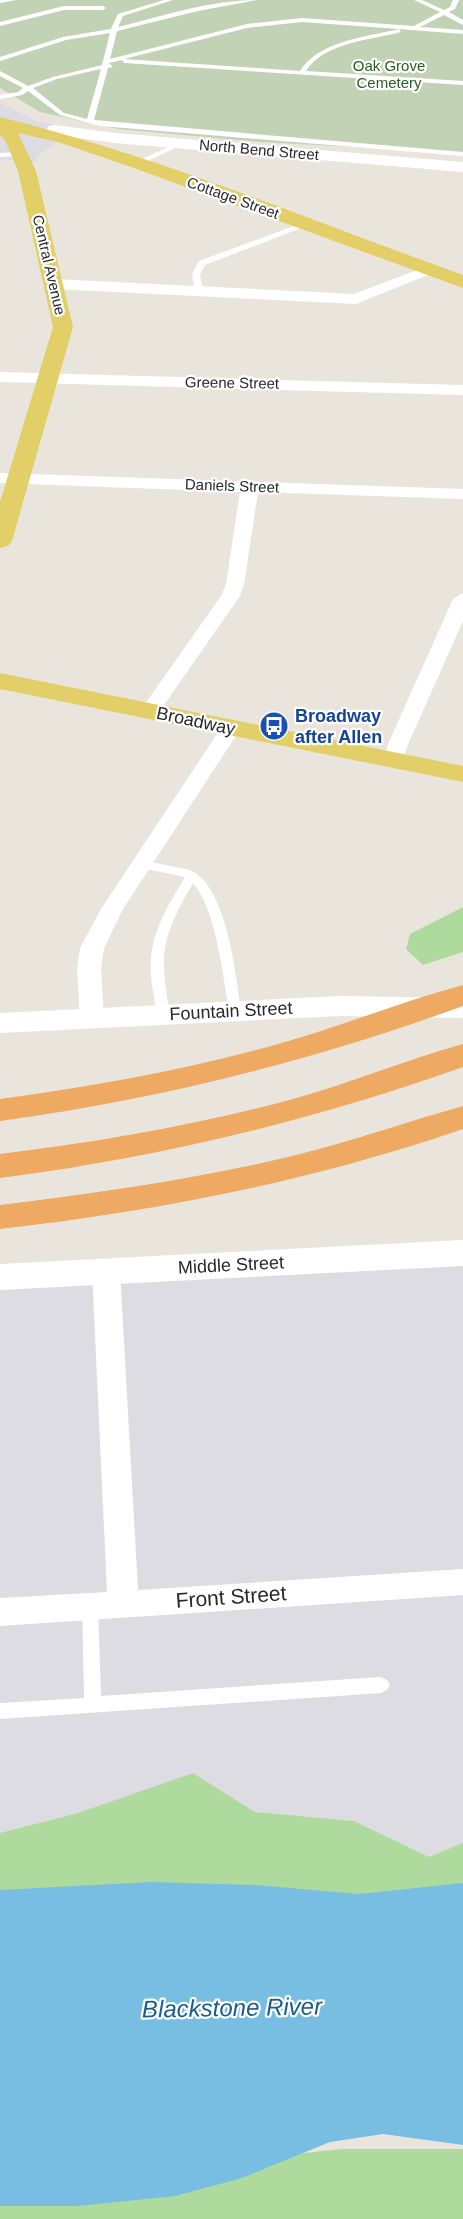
<svg xmlns="http://www.w3.org/2000/svg" width="463" height="2219" font-family="Helvetica,sans-serif">
	<style>
		.industrial { fill: #dedce3 }
		.green { fill: #aedb9d }
		.cemetery { fill: #c1d2b5 }
		.water { fill: #78bee2 }
		.lines { fill: none; stroke-linecap: round; stroke-linejoin: round }
		.lane { fill: #fff; fill-rule: evenodd }
		.street { fill: #fff; fill-rule: evenodd }
		.secondary { fill: #fff; fill-rule: evenodd }
		.primary { fill: #e2cf68; fill-rule: evenodd }
		.highway { fill: #eea962; fill-rule: evenodd }
		.labels { text-anchor: middle; stroke-width: 4.5; stroke-linejoin: round; paint-order: stroke }
		.far-park-label { font-size: 15px; fill: #295e20; stroke: #fff }
		.far-street-label { font-size: 15px; fill: #292929; stroke: #fff }
		.transit-label { font-size: 18px; font-weight: bold; fill: #164399; stroke: #fff; text-anchor: start }
		.street-label { font-size: 18px; fill: #292929; stroke: #fff }
		.near-street-label { font-size: 21px; fill: #292929; stroke: #fff }
		.near-water-label { font-size: 24px; font-style: italic; fill: #1a5c8b; stroke: #fff }
	</style>
	<rect width="100%" height="100%" fill="#eae5dc"/>
	<g class="industrial">
		<path d="M 0,103 L 40,122 L 93,132 L 61,140 L 38,156 L 33,164 L 25,159 L 0,161 Z"/>
		<path d="M 463,1246 L 463,1843 L 429,1857 L 354,1821 L 255,1812 L 193,1773 L 78,1813 L 0,1833 L 0,1274 Z"/>
	</g>
	<g class="green">
		<path d="M 463,907 L 463,952 L 423,965 L 406,949 L 410,934 Z"/>
		<path d="M 193,1773 L 255,1812 L 354,1821 L 429,1857 L 463,1843 L 463,1942 L 0,1940 L 0,1833 L 78,1813 Z"/>
		<path d="M 342,2149 L 463,2149 L 463,2219 L 0,2219 L 0,2185 Z"/>
	</g>
	<path class="cemetery" d="M 0,0 L 463,0 L 463,153 L 261,142 L 118,129 L 40,112 L 0,88 Z"/>
	<path class="water" d="M 150,1882 L 255,1885 L 359,1894 L 463,1883 L 463,2145 L 383,2134 L 330,2142 L 242,2178 L 175,2196 L 78,2206 L 0,2206 L 0,1890 Z"/>
	<g class="lines">
		<g class="lane">
			<path d="M 0,0 L 16,0 L 0,3 Z"/>
			<path d="M 164,0 L 173,0 L 123,16 L 118,27 C 163,16 210,0 257,0 L 198,11 L 117,31 L 110,59 L 247,24 L 302,18 L 414,26 L 440,12 L 414,0 L 422,0 L 444,10 L 450,7 L 453,0 L 459,0 L 455,9 L 449,12 L 463,20 L 463,25 L 444,15 L 420,27 L 463,30 L 463,34 L 399,29 L 401,32 C 371,40 325,42 306,71 L 463,81 L 463,85 L 124,63 L 122,60 L 109,63 L 113,67 L 108,68 L 94,120 L 463,152 L 463,156 L 100,126 L 60,115 L 28,91 L 22,95 L 0,99 L 0,95 L 18,92 L 23,88 L 0,76 L 0,71 L 28,86 L 53,77 L 102,65 L 110,33 L 66,40 L 0,61 L 0,57 L 63,37 L 111,29 L 118,14 ZM 302,22 L 399,29 C 366,37 320,40 300,71 L 124,59 L 247,28 ZM 101,69 L 87,119 L 64,113 L 33,88 L 57,79 Z"/>
			<path d="M 64,6 L 103,6 L 106,8 L 103,10 L 64,10 L 0,26 L 0,22 Z"/>
			<path d="M 177,143 L 183,144 L 140,165 L 133,163 Z"/>
			<path d="M 22,152 L 22,156 L 19,156 L 0,157 L 0,153 Z"/>
			<path d="M 302,223 L 309,225 L 205,265 L 200,274 L 203,292 L 199,294 L 195,292 L 192,274 L 199,261 Z"/>
			<path d="M 141,860 L 190,870 C 227,886 236,975 241,1011 L 240,1014 L 230,1014 L 229,1011 C 223,977 216,908 193,883 C 161,939 159,952 170,1015 L 164,1019 L 159,1018 C 155,1010 155,1000 153,991 C 144,944 162,916 185,877 L 137,867 L 135,864 L 137,861 Z"/>
			<path d="M 90,1599 L 96,1601 L 98,1606 L 101,1696 L 381,1677 L 387,1680 L 390,1685 L 387,1690 L 381,1693 L 0,1719 L 0,1703 L 84,1698 L 82,1606 L 84,1601 Z"/>
		</g>
		<g class="street">
			<path d="M 428,266 L 435,270 L 433,273 L 356,304 L 54,289 L 46,284 L 54,279 L 354,294 Z"/>
			<path d="M 0,372 L 463,385 L 463,395 L 0,382 Z"/>
			<path d="M 0,473 L 463,489 L 463,499 L 258,492 L 244,584 L 240,596 L 157,715 L 143,715 L 140,711 L 221,596 L 226,584 L 240,492 L 0,483 Z"/>
			<path d="M 463,593 L 463,621 L 409,742 L 401,764 L 387,764 L 383,760 L 389,742 L 453,599 Z"/>
			<path d="M 231,722 L 238,724 L 241,728 L 123,909 L 104,948 L 101,969 L 104,1019 L 101,1025 L 92,1027 L 83,1025 L 80,1019 L 77,969 L 80,948 L 101,909 L 221,728 L 224,724 Z"/>
			<path d="M 106,1261 L 116,1264 L 120,1271 L 138,1590 L 463,1569 L 463,1595 L 0,1626 L 0,1598 L 107,1592 L 92,1271 L 96,1264 Z"/>
		</g>
		<g class="secondary">
			<path d="M 55,125 L 115,133 L 463,162 L 463,172 L 115,143 L 49,134 L 46,130 L 49,126 Z"/>
			<path d="M 340,996 L 463,998 L 463,1018 L 340,1016 L 0,1033 L 0,1013 Z"/>
			<path d="M 463,1240 L 463,1266 L 0,1290 L 0,1264 Z"/>
		</g>
		<g class="primary">
			<path d="M 0,117 C 158,156 310,220 463,275 L 463,288 L 131,167 L 58,142 L 18,133 L 36,171 L 73,327 L 12,541 L 8,546 L 0,548 L 0,502 L 53,327 L 18,171 L 5,140 L 0,135 Z"/>
			<path d="M 0,673 L 463,766 L 463,782 L 0,689 Z"/>
		</g>
		<g class="highway">
			<path d="M 463,985 L 463,1006 C 312,1061 159,1099 0,1121 L 0,1099 C 96,1086 192,1069 285,1042 C 345,1025 403,1001 463,985 Z"/>
			<path d="M 463,1044 L 463,1067 C 312,1121 159,1157 0,1178 L 0,1154 C 99,1142 197,1125 293,1099 C 350,1083 406,1060 463,1044 Z"/>
			<path d="M 463,1106 L 463,1129 C 312,1181 158,1211 0,1229 L 0,1205 C 98,1193 196,1179 292,1156 C 350,1142 406,1122 463,1106 Z"/>
		</g>
	</g>
	<defs>
		<g id="bus-disc" transform="scale(1.5)"><circle r="9.5" fill="#1a4fb4" stroke="#fff"/><path d="M-5-6H5V4H4V6H2V4H-2V6H-4V4H-5ZM-3.5-4V0h7V-4ZM-3.5 1.2v1.5H-2V1.2ZM2 1.2v1.5H3.5V1.2Z" fill="#fff"/></g>
	</defs>
	<g fill-rule="evenodd">
		<use href="#bus-disc" x="274" y="726"/>
	</g>
	<g class="labels">
		<g class="far-park-label">
			<text x="389" y="71">Oak Grove<tspan x="389" dy="17">Cemetery</tspan></text>
		</g>
		<g class="far-street-label">
			<text transform="translate(259 150) rotate(5)" y="5">North Bend Street</text>
			<text transform="translate(233 198) rotate(20)" y="5">Cottage Street</text>
			<text transform="translate(49 265) rotate(77)" y="5">Central Avenue</text>
			<text transform="translate(232 383) rotate(1)" y="5">Greene Street</text>
			<text transform="translate(232 486) rotate(2)" y="5">Daniels Street</text>
		</g>
		<g class="transit-label">
			<text x="295" y="722">Broadway<tspan x="295" dy="21">after Allen</tspan></text>
		</g>
		<g class="street-label">
			<text transform="translate(196 721) rotate(12)" y="6">Broadway</text>
			<text transform="translate(231 1011) rotate(-3)" y="6">Fountain Street</text>
			<text transform="translate(231 1265) rotate(-3)" y="6">Middle Street</text>
		</g>
		<g class="near-street-label">
			<text transform="translate(231 1597) rotate(-4)" y="7">Front Street</text>
		</g>
		<g class="near-water-label">
			<text transform="translate(232 2008) rotate(-1)" y="8">Blackstone River</text>
		</g>
	</g>
</svg>
